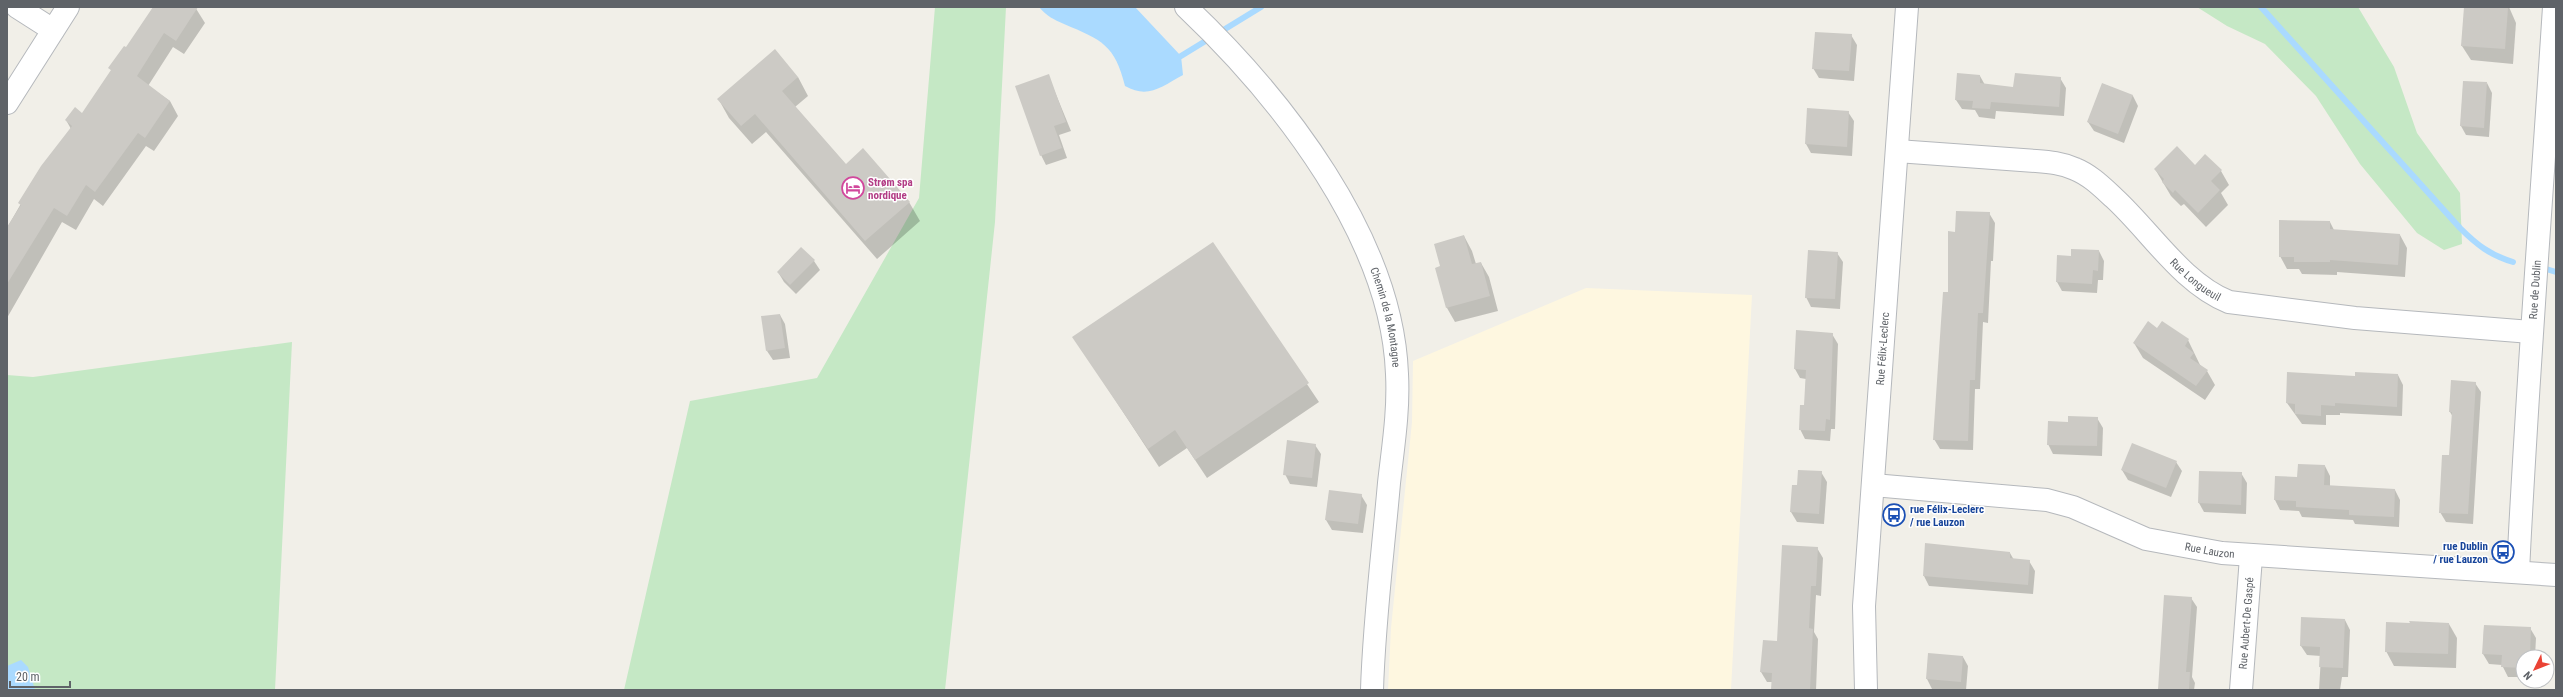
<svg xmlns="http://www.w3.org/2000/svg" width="2563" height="697" font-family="'Roboto Condensed',sans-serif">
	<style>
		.commercial { fill: #fef7e0 }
		.green { fill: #c5e8c5 }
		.water { fill: #aadaff }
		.shadow { fill: #0003 }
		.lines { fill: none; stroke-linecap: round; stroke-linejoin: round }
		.stream { stroke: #aadaff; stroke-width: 6 }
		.building { fill: #cccac5 }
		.minor-casing { stroke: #b5b8bc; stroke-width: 24 }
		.minor { stroke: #fff; stroke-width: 22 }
		.labels { text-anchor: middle; stroke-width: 3; stroke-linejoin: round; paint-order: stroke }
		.hotel-label { font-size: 11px; font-weight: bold; fill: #b23c85; stroke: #fff; text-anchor: start }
		.street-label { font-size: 11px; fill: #5f6368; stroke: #fff }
		.transit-label { font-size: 11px; font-weight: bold; fill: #164399; stroke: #fff; text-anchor: start }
	</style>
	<rect width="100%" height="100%" fill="#f1efe8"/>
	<path class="commercial" d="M 1586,288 L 1752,295 L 1731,690 L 1388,690 L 1391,628 L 1412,422 L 1413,361 Z"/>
	<g class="green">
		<path d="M 935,7 L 1006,7 L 995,222 L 945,690 L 624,690 L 690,401 L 817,378 L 919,198 Z"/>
		<path d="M 2197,7 L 2358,7 L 2394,67 L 2417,133 L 2460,193 L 2462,244 L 2444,250 L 2417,233 L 2360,164 L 2316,96 L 2265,44 L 2227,26 Z"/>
		<path d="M 292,342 L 275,690 L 7,690 L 7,375 L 33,377 Z"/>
	</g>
	<g class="water">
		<path d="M 1039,7 L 1135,7 L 1181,56 L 1183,75 C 1161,87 1148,99 1125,86 C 1115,45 1102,40 1064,24 C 1053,19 1048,17 1039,7 Z"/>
		<path d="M 21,660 L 28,667 L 35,690 L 7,690 L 7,666 Z"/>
	</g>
	<g class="shadow">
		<path d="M 154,7 L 195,7 L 205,23 L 184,54 L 173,47 L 148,86 L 170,101 L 178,116 L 154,151 L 146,146 L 103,206 L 94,199 L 76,230 L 62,222 L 7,318 L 7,228 L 42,167 L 71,129 L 66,120 L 83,114 L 112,72 L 110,68 L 126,49 Z"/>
		<path d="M 2465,7 L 2509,7 L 2516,23 L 2513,64 L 2471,60 L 2462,46 Z"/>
		<path d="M 1851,35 L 1857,45 L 1854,81 L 1819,78 L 1813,68 Z"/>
		<path d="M 1048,75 L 1071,131 L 1059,135 L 1067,158 L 1046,165 L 1041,155 Z"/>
		<path d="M 1980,76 L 1985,85 L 2014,88 L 2060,78 L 2066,88 L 2064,116 L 1996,111 L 1995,119 L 1979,117 L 1975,110 L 1962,109 L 1956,100 Z"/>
		<path d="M 798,77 L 808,96 L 795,107 L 846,165 L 909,202 L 920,221 L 877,259 L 766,132 L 752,144 L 729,118 L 719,100 Z"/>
		<path d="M 2487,83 L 2492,93 L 2489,137 L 2466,135 L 2461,126 Z"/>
		<path d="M 2103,84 L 2133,96 L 2138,106 L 2124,143 L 2094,131 L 2088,122 Z"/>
		<path d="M 1848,112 L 1854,121 L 1852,156 L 1811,153 L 1806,144 Z"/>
		<path d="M 2195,166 L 2221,171 L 2229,185 L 2221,193 L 2228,205 L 2206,227 L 2184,204 L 2181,206 L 2171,196 L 2155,169 Z"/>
		<path d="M 1989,213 L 1995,223 L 1993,261 L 1991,261 L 1988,323 L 1983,322 L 1980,389 L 1975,389 L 1973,450 L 1940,449 L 1934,439 L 1956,233 Z"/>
		<path d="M 2330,222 L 2334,230 L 2400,235 L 2407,248 L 2405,277 L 2337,272 L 2337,275 L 2302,274 L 2299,269 L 2287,269 L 2280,256 Z"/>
		<path d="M 1464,236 L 1472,251 L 1476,264 L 1481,263 L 1489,277 L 1498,311 L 1455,322 L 1447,308 L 1436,268 L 1441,267 Z"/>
		<path d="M 1213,244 L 1319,402 L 1207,478 L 1187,448 L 1159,467 L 1074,337 Z"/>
		<path d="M 801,248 L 814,261 L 820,270 L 796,294 L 784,282 L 778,272 Z"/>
		<path d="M 2099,251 L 2104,261 L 2103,280 L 2098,280 L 2097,293 L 2062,291 L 2057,282 L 2072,257 Z"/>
		<path d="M 1837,253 L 1843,262 L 1840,309 L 1811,307 L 1806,297 Z"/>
		<path d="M 780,315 L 785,324 L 790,358 L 773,360 L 767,351 Z"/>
		<path d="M 2158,329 L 2188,340 L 2201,367 L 2207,371 L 2215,385 L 2205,400 L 2143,358 L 2134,343 Z"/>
		<path d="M 1832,334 L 1838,344 L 1835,429 L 1831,429 L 1830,441 L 1805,439 L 1800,429 L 1805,406 L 1806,379 L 1800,378 L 1795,369 Z"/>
		<path d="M 2398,375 L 2403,385 L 2402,416 L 2340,413 L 2340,415 L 2326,415 L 2326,425 L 2302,424 L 2287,403 L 2356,377 Z"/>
		<path d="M 2475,383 L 2481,392 L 2473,524 L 2446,522 L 2440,512 L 2450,457 L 2453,417 L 2450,412 Z"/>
		<path d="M 2097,418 L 2103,428 L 2102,456 L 2053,454 L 2048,444 L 2069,423 Z"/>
		<path d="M 1315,445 L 1321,454 L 1317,487 L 1290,484 L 1285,474 Z"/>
		<path d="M 2176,462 L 2182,471 L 2171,497 L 2128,480 L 2122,470 Z"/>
		<path d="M 2325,466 L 2330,476 L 2330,487 L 2395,490 L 2400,500 L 2399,527 L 2355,524 L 2353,520 L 2302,517 L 2299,511 L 2280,510 L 2275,500 Z"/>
		<path d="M 1821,472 L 1827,482 L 1824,524 L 1797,522 L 1791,512 L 1798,486 Z"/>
		<path d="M 2241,473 L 2247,483 L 2246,514 L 2204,512 L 2199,503 Z"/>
		<path d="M 1361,495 L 1367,505 L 1363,533 L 1332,530 L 1326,520 Z"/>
		<path d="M 1926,544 L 2010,553 L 2014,560 L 2029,561 L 2035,571 L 2033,594 L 1929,586 L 1924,576 Z"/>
		<path d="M 1817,548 L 1823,558 L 1821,596 L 1816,595 L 1814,632 L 1818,639 L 1816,690 L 1772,690 L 1772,682 L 1767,682 L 1761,672 L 1778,642 Z"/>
		<path d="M 2191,598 L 2197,607 L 2192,677 L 2195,683 L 2194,690 L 2158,690 Z"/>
		<path d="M 2345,620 L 2350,630 L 2348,677 L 2342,677 L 2340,690 L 2319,690 L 2321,656 L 2307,655 L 2301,646 Z"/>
		<path d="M 2449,624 L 2457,638 L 2456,668 L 2394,666 L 2386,651 Z"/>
		<path d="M 2484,626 L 2530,628 L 2536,638 L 2535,657 L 2523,657 L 2523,677 L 2508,677 L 2502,665 L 2489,664 L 2483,654 Z"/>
		<path d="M 1929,654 L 1963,657 L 1968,666 L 1966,690 L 1932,689 L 1927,679 Z"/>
	</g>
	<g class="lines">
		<g class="stream">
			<path d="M 2261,7 L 2460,228 C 2477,245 2490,255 2513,262"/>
			<path d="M 1181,56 L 1261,7"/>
			<path d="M 2543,268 L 2556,272"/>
		</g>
	</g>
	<g class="building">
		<path d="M 153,7 L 198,7 L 176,41 L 164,33 L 137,76 L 170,101 L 145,138 L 138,133 L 95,192 L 86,185 L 67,216 L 54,208 L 7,284 L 7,227 L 21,205 L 18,203 L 41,166 L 72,126 L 65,120 L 75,107 L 82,113 L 111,70 L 108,68 L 124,46 L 126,47 Z"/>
		<path d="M 2464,7 L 2508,8 L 2505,49 L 2461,46 Z"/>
		<path d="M 1815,32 L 1852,34 L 1849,71 L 1812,69 Z"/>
		<path d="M 775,49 L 798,77 L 782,91 L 846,164 L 863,148 L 910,202 L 865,241 L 755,114 L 741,126 L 717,99 Z"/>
		<path d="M 1957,73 L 1980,75 L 1980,83 L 2013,87 L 2015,73 L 2061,77 L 2059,107 L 1991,102 L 1990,109 L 1972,108 L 1973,101 L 1955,100 Z"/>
		<path d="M 1049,74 L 1066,122 L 1054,126 L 1062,148 L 1040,156 L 1015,86 Z"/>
		<path d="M 2463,81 L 2487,82 L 2484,128 L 2460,126 Z"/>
		<path d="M 2102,83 L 2133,95 L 2118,134 L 2087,122 Z"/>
		<path d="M 1807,108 L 1849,111 L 1847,147 L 1805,144 Z"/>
		<path d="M 2177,146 L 2195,165 L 2205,154 L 2222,170 L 2211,181 L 2220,190 L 2198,213 L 2175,190 L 2173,193 L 2162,182 L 2164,179 L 2154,169 Z"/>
		<path d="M 1956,211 L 1990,212 L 1983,313 L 1978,313 L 1975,380 L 1970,380 L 1968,441 L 1933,440 L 1943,292 L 1948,292 L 1948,231 L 1955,232 Z"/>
		<path d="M 2279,220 L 2330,221 L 2330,229 L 2400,234 L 2398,265 L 2330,260 L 2330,262 L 2294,262 L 2294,257 L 2279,257 Z"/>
		<path d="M 1464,235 L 1472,264 L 1481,262 L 1490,296 L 1446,308 L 1435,268 L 1440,266 L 1434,244 Z"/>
		<path d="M 1213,242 L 1309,383 L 1195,460 L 1175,430 L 1148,449 L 1072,337 Z"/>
		<path d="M 801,247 L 815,260 L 790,285 L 777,272 Z"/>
		<path d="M 2071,249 L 2099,250 L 2098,271 L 2093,270 L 2092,284 L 2056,282 L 2057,255 L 2071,256 Z"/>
		<path d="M 1808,250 L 1838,252 L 1835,299 L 1805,298 Z"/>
		<path d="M 780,314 L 785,348 L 766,351 L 761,316 Z"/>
		<path d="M 2148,321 L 2157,328 L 2162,321 L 2189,339 L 2185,346 L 2194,353 L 2190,358 L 2208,370 L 2196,386 L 2133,343 Z"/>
		<path d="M 1796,330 L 1833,333 L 1830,420 L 1826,419 L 1825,431 L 1799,430 L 1800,405 L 1804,405 L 1806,370 L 1794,369 Z"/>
		<path d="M 2287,372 L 2355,376 L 2355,372 L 2398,374 L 2397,407 L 2335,403 L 2335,406 L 2321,405 L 2321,416 L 2295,414 L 2295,404 L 2286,403 Z"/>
		<path d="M 2451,380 L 2476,382 L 2468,514 L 2439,513 L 2442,455 L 2449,455 L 2452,412 L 2449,412 Z"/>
		<path d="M 2068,416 L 2098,417 L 2097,446 L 2047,445 L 2048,421 L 2068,422 Z"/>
		<path d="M 1287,440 L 1316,444 L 1312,478 L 1283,475 Z"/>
		<path d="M 2132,443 L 2177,461 L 2166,488 L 2121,470 Z"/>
		<path d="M 2298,464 L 2325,465 L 2324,485 L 2395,489 L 2394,517 L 2349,515 L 2349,510 L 2296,507 L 2296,501 L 2274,500 L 2275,476 L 2297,477 Z"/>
		<path d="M 1798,470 L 1822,471 L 1819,514 L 1790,512 L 1792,485 L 1797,485 Z"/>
		<path d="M 2199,471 L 2242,472 L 2241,505 L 2198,503 Z"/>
		<path d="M 1329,490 L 1362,494 L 1358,524 L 1325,520 Z"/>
		<path d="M 1925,543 L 2010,552 L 2010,558 L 2030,560 L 2028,585 L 1923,576 Z"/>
		<path d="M 1782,545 L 1818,547 L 1816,586 L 1811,586 L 1809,628 L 1813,629 L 1810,690 L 1771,690 L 1772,673 L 1760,672 L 1763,640 L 1777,641 Z"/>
		<path d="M 2164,595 L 2192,597 L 2186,672 L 2190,672 L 2189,690 L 2158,690 Z"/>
		<path d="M 2301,617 L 2345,619 L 2343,668 L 2319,667 L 2320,647 L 2300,646 Z"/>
		<path d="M 2409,621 L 2449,623 L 2448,654 L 2385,652 L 2386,622 L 2410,623 Z"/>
		<path d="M 2484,625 L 2531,627 L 2530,657 L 2523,657 L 2523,668 L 2501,667 L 2502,655 L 2482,654 Z"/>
		<path d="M 1928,653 L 1963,656 L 1961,682 L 1926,679 Z"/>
	</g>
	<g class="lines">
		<g class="minor-casing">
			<g id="minor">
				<path d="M 17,7 L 53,30"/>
				<path id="s1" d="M 1186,7 C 1282,98 1392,238 1397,374 C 1399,411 1393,447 1389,483 C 1383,552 1374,621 1372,690"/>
				<path d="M 7,103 L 68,7"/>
				<path id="s2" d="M 1897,151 L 2036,161 C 2049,162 2062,163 2075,169 C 2090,175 2102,187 2114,198 C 2151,232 2182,283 2229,302 L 2355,318 L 2531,332"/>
				<path id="s3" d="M 1873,485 L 2047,500 L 2073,507 L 2146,539 L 2222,553 L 2556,575"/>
				<path id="s4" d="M 2518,572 C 2527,383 2542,195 2554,7"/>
				<path id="s5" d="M 1866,690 L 1864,606 L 1907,7"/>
				<path id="s6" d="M 2241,690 L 2251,557"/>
			</g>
		</g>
		<use href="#minor" class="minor"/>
	</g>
	<defs>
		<g id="hotel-ring" transform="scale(1.15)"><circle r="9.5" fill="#fff" stroke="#d1479c" stroke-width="1.5"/><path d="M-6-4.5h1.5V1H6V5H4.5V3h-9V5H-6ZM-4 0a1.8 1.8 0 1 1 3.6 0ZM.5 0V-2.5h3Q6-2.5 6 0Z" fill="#d1479c"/></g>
		<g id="bus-ring" transform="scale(1.15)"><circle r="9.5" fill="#fff" stroke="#1a4fb4" stroke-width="1.5"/><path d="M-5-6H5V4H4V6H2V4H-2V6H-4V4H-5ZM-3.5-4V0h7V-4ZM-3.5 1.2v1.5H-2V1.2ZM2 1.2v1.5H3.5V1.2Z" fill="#1a4fb4"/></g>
	</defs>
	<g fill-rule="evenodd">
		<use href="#hotel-ring" x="853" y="188"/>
		<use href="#bus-ring" x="1894" y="515"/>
		<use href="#bus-ring" x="2503" y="552"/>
	</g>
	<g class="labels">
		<g class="hotel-label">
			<text x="868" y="186">Strøm spa<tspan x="868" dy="13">nordique</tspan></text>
		</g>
		<g class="street-label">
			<text dy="4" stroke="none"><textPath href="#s2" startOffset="344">Rue Longueuil</textPath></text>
			<text dy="4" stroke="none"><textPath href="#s4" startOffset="283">Rue de Dublin</textPath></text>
			<text dy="4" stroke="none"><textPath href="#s1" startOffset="375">Chemin de la Montagne</textPath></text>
			<text dy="4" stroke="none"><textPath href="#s5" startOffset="342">Rue Félix-Leclerc</textPath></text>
			<text dy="4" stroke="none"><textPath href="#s3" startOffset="346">Rue Lauzon</textPath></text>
			<text dy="4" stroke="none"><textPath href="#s6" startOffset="67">Rue Aubert-De Gaspé</textPath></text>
		</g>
		<g class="transit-label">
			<text x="1910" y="513">rue Félix-Leclerc<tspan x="1910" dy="13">/ rue Lauzon</tspan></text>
			<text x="2488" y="550" text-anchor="end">rue Dublin<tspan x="2488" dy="13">/ rue Lauzon</tspan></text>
		</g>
	</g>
	<rect width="2563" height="697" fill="none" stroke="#5f6368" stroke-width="16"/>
	<g transform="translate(2535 669) rotate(227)"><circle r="19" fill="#ffffff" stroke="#bfc1c3"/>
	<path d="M0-3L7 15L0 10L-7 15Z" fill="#ea4335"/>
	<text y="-6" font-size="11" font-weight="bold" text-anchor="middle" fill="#5f6368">N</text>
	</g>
	<path d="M10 681v6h60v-6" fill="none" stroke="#5f6368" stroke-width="2"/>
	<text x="16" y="681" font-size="12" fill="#5f6368" stroke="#ffffff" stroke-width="3" paint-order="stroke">20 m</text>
</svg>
